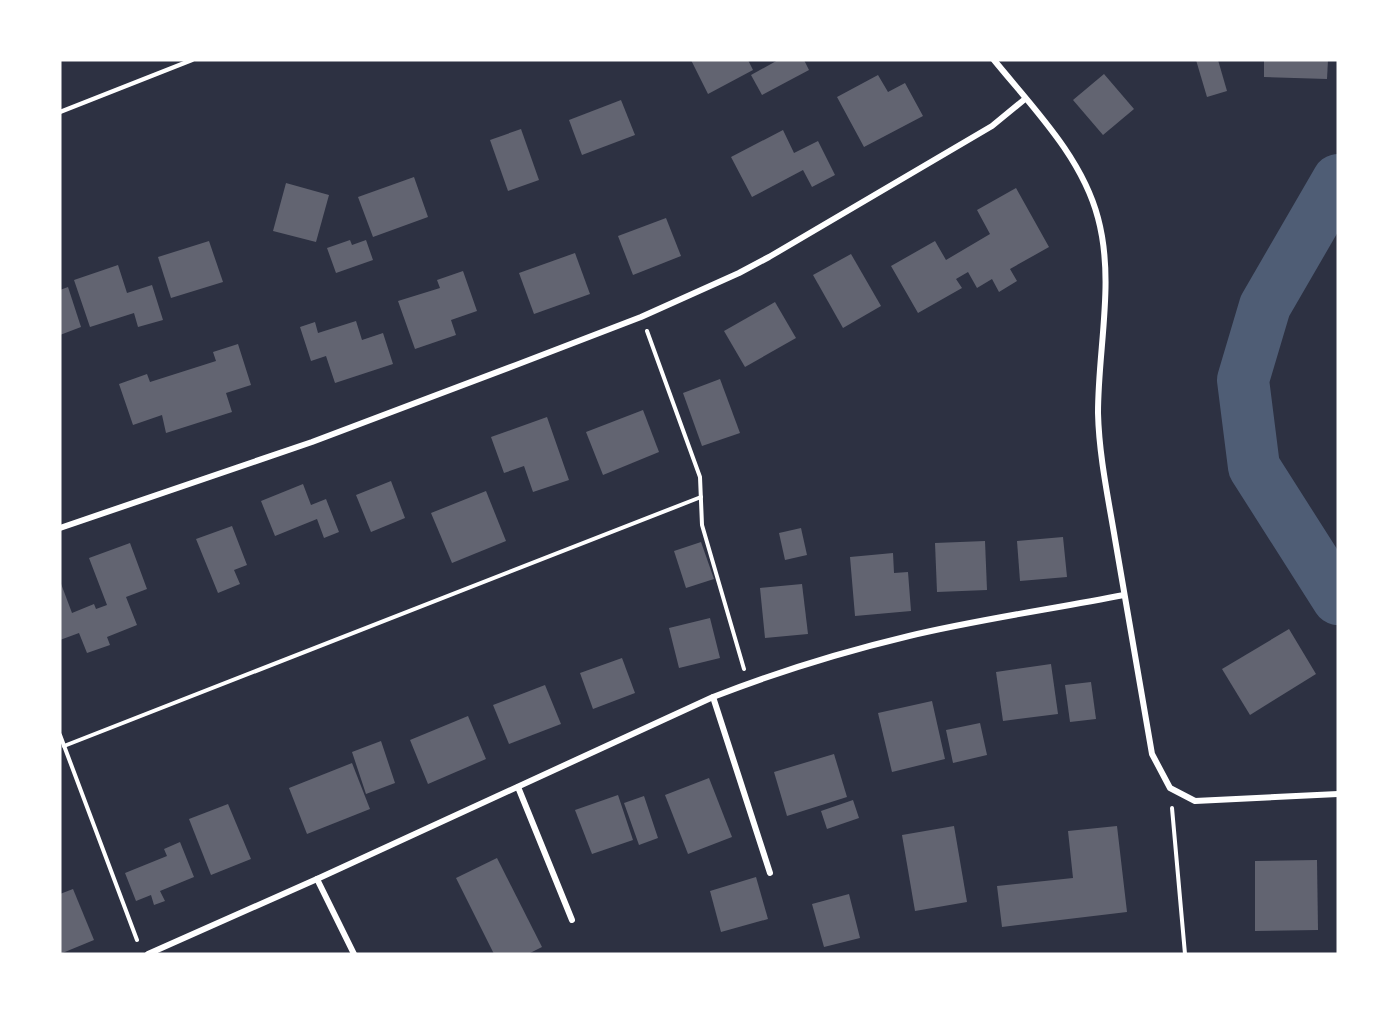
<svg xmlns="http://www.w3.org/2000/svg" width="1398" height="1014" font-family="'IBM Plex Sans',sans-serif">
	<style>
		.lines { fill: none; stroke-linecap: round; stroke-linejoin: round }
		.river { stroke: #4f5d75; stroke-width: 52 }
		.building { fill: #626471 }
		.path { stroke: #fff; stroke-width: 4 }
		.service { stroke: #fff; stroke-width: 4.5 }
		.minor { stroke: #fff; stroke-width: 6 }
	</style>
	<rect width="100%" height="100%" fill="#2d3142"/>
	<g class="lines">
		<path class="river" d="M 1338,180 L 1265,306 L 1243,380 L 1254,467 L 1338,599"/>
	</g>
	<g class="building">
		<path d="M 691,60 L 748,60 L 753,70 L 708,94 Z"/>
		<path d="M 778,60 L 804,60 L 809,70 L 762,95 L 751,75 Z"/>
		<path d="M 1196,60 L 1218,60 L 1227,91 L 1207,97 Z"/>
		<path d="M 1264,60 L 1328,60 L 1327,79 L 1264,77 Z"/>
		<path d="M 1104,74 L 1134,109 L 1103,135 L 1073,100 Z"/>
		<path d="M 878,75 L 888,92 L 905,83 L 923,116 L 864,147 L 837,97 Z"/>
		<path d="M 621,100 L 635,135 L 582,155 L 569,120 Z"/>
		<path d="M 521,129 L 539,180 L 508,191 L 490,140 Z"/>
		<path d="M 783,130 L 794,153 L 818,141 L 835,175 L 812,187 L 803,170 L 752,197 L 731,157 Z"/>
		<path d="M 414,177 L 428,217 L 373,237 L 358,197 Z"/>
		<path d="M 286,183 L 329,195 L 316,242 L 273,231 Z"/>
		<path d="M 1016,188 L 1049,247 L 1010,269 L 1017,281 L 999,292 L 992,279 L 977,288 L 968,272 L 956,279 L 962,288 L 918,313 L 891,266 L 935,241 L 946,260 L 990,234 L 977,210 Z"/>
		<path d="M 666,218 L 681,256 L 633,275 L 618,236 Z"/>
		<path d="M 350,240 L 352,245 L 366,240 L 373,260 L 336,273 L 327,248 Z"/>
		<path d="M 209,241 L 223,282 L 171,298 L 158,257 Z"/>
		<path d="M 575,253 L 590,294 L 534,314 L 519,273 Z"/>
		<path d="M 851,254 L 881,306 L 843,328 L 813,275 Z"/>
		<path d="M 118,265 L 127,293 L 152,285 L 163,320 L 138,327 L 134,313 L 90,327 L 74,280 Z"/>
		<path d="M 463,271 L 477,311 L 451,320 L 456,335 L 415,349 L 398,301 L 440,288 L 437,280 Z"/>
		<path d="M 68,287 L 81,327 L 60,335 L 60,290 Z"/>
		<path d="M 775,302 L 796,338 L 745,367 L 724,331 Z"/>
		<path d="M 356,321 L 362,340 L 383,333 L 393,364 L 335,383 L 326,356 L 311,361 L 300,327 L 315,322 L 318,333 Z"/>
		<path d="M 238,344 L 251,385 L 226,393 L 232,412 L 166,433 L 162,415 L 133,425 L 119,384 L 147,374 L 150,382 L 216,361 L 213,352 Z"/>
		<path d="M 720,379 L 740,433 L 702,446 L 683,393 Z"/>
		<path d="M 643,410 L 659,452 L 603,475 L 586,432 Z"/>
		<path d="M 547,417 L 569,480 L 533,492 L 524,466 L 504,473 L 491,437 Z"/>
		<path d="M 391,481 L 405,518 L 371,532 L 356,495 Z"/>
		<path d="M 303,484 L 311,505 L 326,499 L 339,532 L 324,538 L 317,519 L 275,536 L 261,501 Z"/>
		<path d="M 486,491 L 506,541 L 452,563 L 431,513 Z"/>
		<path d="M 232,526 L 247,565 L 234,570 L 240,584 L 218,593 L 196,539 Z"/>
		<path d="M 801,528 L 807,555 L 785,560 L 779,533 Z"/>
		<path d="M 1063,537 L 1067,577 L 1020,581 L 1017,541 Z"/>
		<path d="M 985,541 L 987,590 L 937,592 L 935,543 Z"/>
		<path d="M 701,542 L 714,579 L 686,588 L 674,551 Z"/>
		<path d="M 130,543 L 147,589 L 126,597 L 137,625 L 107,637 L 110,645 L 87,653 L 79,633 L 60,640 L 60,581 L 72,613 L 94,604 L 96,609 L 107,605 L 89,558 Z"/>
		<path d="M 893,553 L 894,573 L 908,572 L 911,611 L 855,616 L 850,557 Z"/>
		<path d="M 802,584 L 808,634 L 765,638 L 760,588 Z"/>
		<path d="M 710,618 L 720,658 L 679,668 L 669,628 Z"/>
		<path d="M 1289,629 L 1316,674 L 1250,715 L 1222,669 Z"/>
		<path d="M 622,658 L 635,693 L 593,709 L 580,673 Z"/>
		<path d="M 1051,664 L 1058,714 L 1003,721 L 996,672 Z"/>
		<path d="M 1091,682 L 1096,719 L 1070,722 L 1065,685 Z"/>
		<path d="M 545,685 L 561,724 L 509,744 L 493,705 Z"/>
		<path d="M 932,701 L 945,759 L 892,772 L 878,713 Z"/>
		<path d="M 468,716 L 486,759 L 428,784 L 410,740 Z"/>
		<path d="M 980,723 L 987,755 L 953,763 L 946,730 Z"/>
		<path d="M 381,741 L 395,783 L 366,794 L 352,752 Z"/>
		<path d="M 834,754 L 847,797 L 787,816 L 774,772 Z"/>
		<path d="M 352,763 L 370,809 L 307,834 L 289,788 Z"/>
		<path d="M 709,778 L 732,837 L 688,854 L 665,795 Z"/>
		<path d="M 618,795 L 633,840 L 592,854 L 575,810 Z"/>
		<path d="M 644,796 L 658,838 L 639,845 L 624,803 Z"/>
		<path d="M 853,800 L 859,818 L 827,829 L 821,811 Z"/>
		<path d="M 228,804 L 251,859 L 211,875 L 189,819 Z"/>
		<path d="M 954,826 L 967,902 L 915,911 L 902,835 Z"/>
		<path d="M 1117,826 L 1127,912 L 1002,927 L 997,886 L 1073,878 L 1068,831 Z"/>
		<path d="M 180,842 L 194,877 L 160,891 L 165,901 L 154,905 L 151,895 L 136,901 L 125,873 L 167,856 L 164,849 Z"/>
		<path d="M 497,858 L 542,947 L 528,954 L 494,954 L 456,878 Z"/>
		<path d="M 1317,860 L 1318,930 L 1255,931 L 1255,861 Z"/>
		<path d="M 756,877 L 768,919 L 721,932 L 710,891 Z"/>
		<path d="M 73,889 L 94,940 L 60,954 L 60,894 Z"/>
		<path d="M 849,894 L 860,938 L 824,947 L 812,904 Z"/>
	</g>
	<g class="lines">
		<g class="path">
			<path d="M 647,331 L 700,477 L 702,525 L 744,669"/>
			<path d="M 60,735 L 137,940"/>
			<path d="M 64,746 L 701,497"/>
			<path d="M 1172,808 L 1185,954"/>
		</g>
		<path class="service" d="M 60,112 L 192,60"/>
		<g class="minor">
			<path d="M 994,60 C 1033,108 1082,157 1098,218 C 1115,281 1098,348 1098,413 C 1099,455 1108,497 1115,539 C 1127,610 1139,682 1152,754 L 1170,788 L 1195,801 L 1338,794"/>
			<path d="M 60,528 L 312,442 L 516,365 L 641,317 L 739,273 L 769,257 L 992,126 L 1025,99"/>
			<path d="M 713,697 L 770,873"/>
			<path d="M 518,787 L 572,920"/>
			<path d="M 317,879 L 354,954"/>
			<path d="M 148,954 L 317,879 L 713,697 C 777,672 842,652 909,636 C 980,619 1053,609 1124,595"/>
		</g>
	</g>
	<rect width="1398" height="1014" fill="none" stroke="#ffffff" stroke-width="123"/>
</svg>
